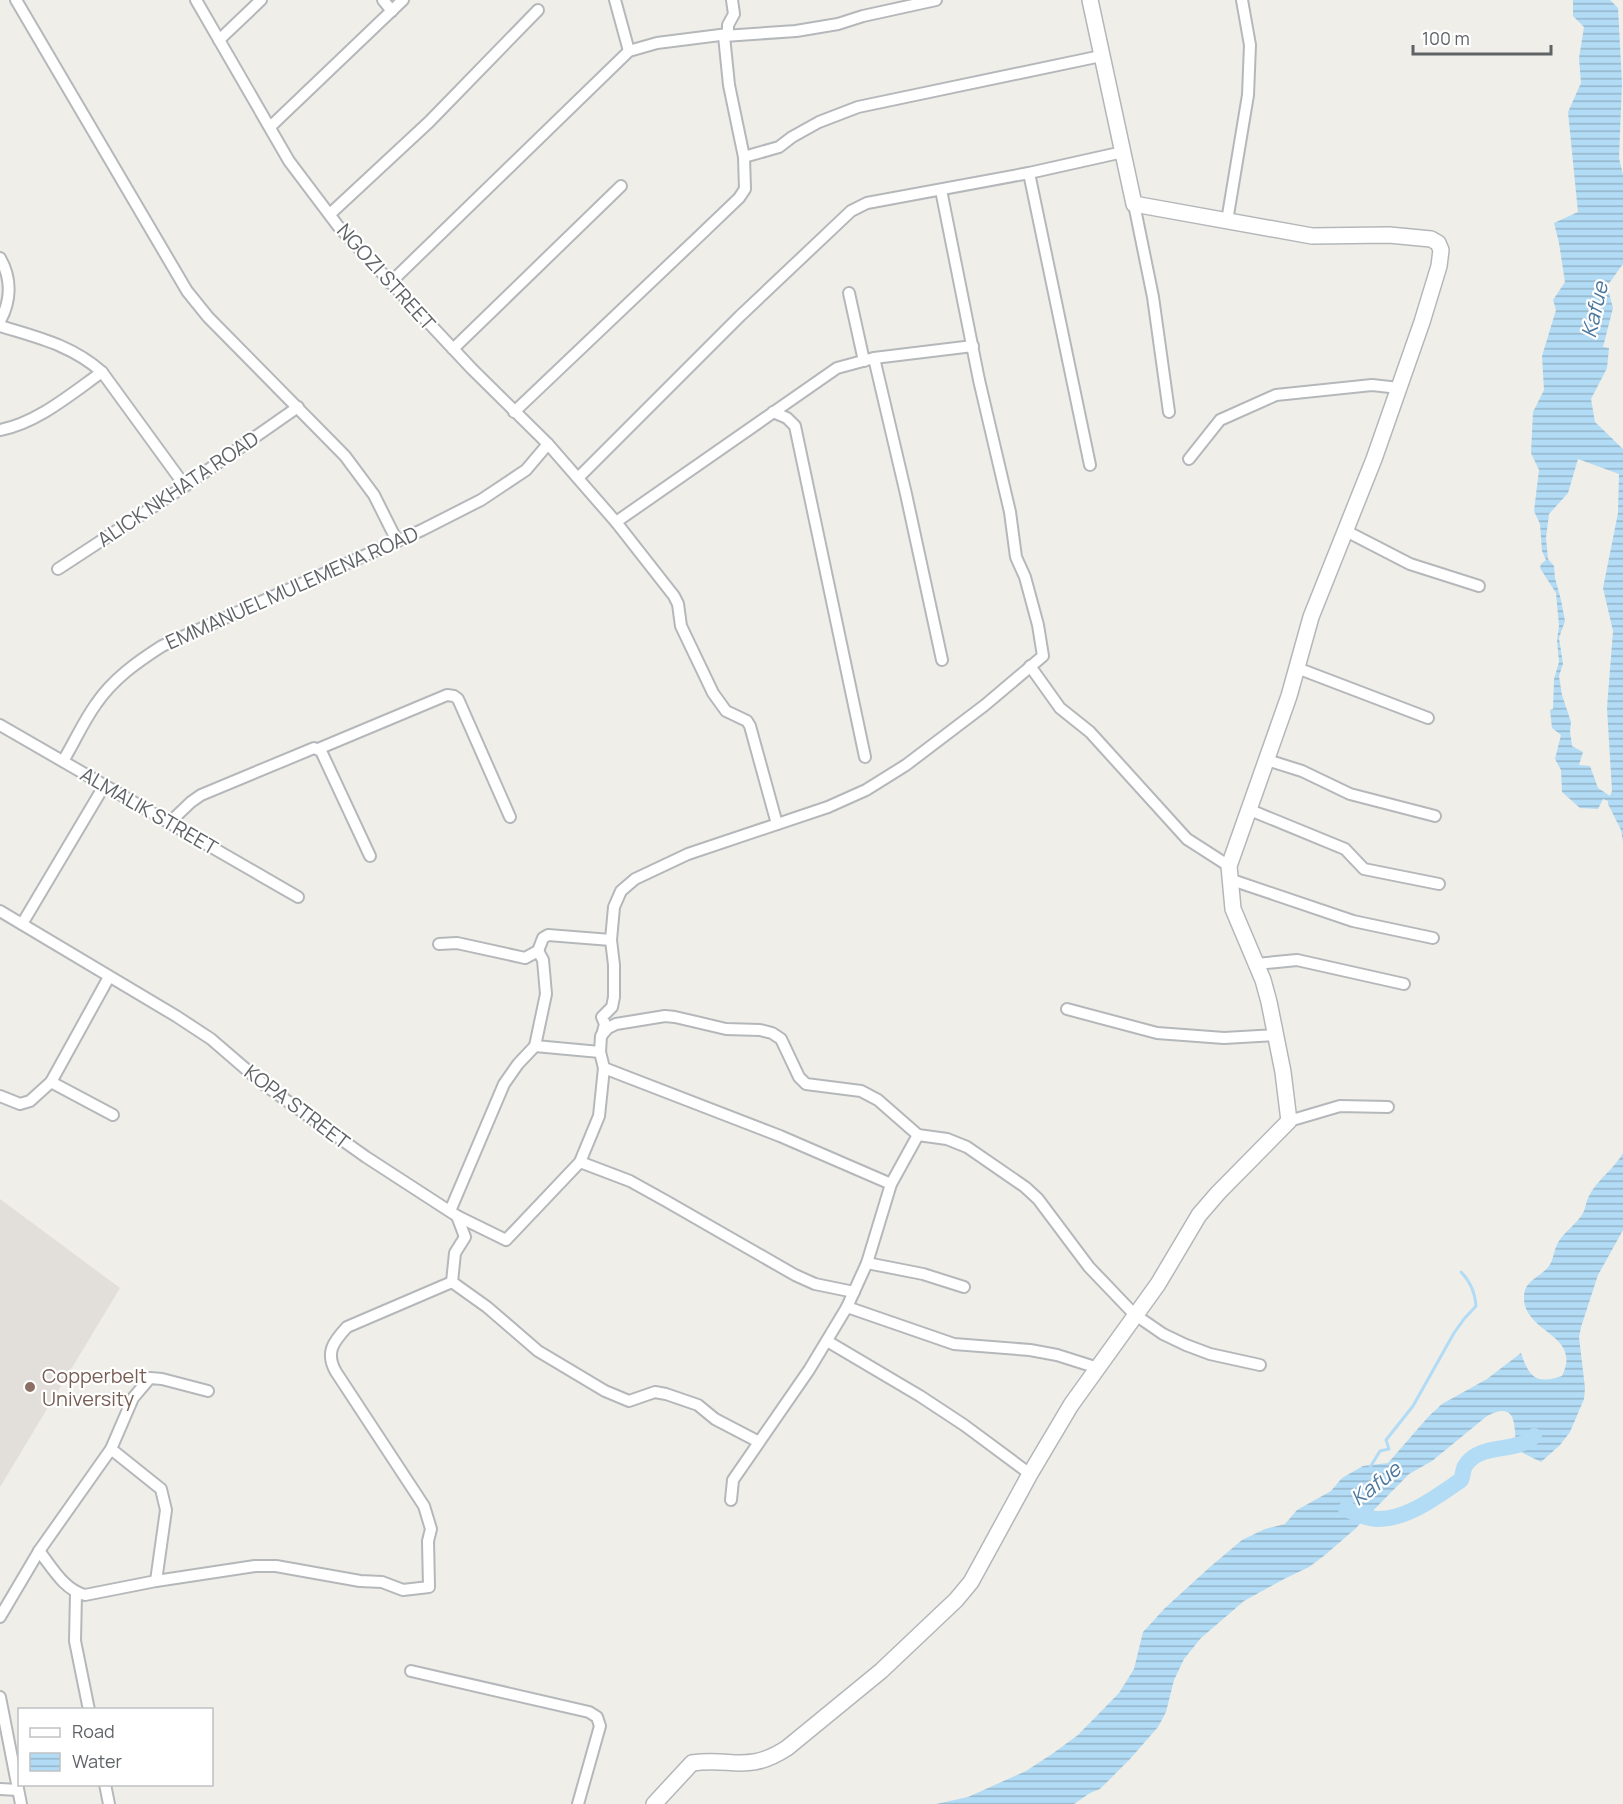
<svg xmlns="http://www.w3.org/2000/svg" width="1623" height="1804" font-family="Manrope,sans-serif">
	<style>
		.education { fill: #e2dfda }
		.water { fill: url(#water-rules); fill-rule: evenodd }
		.lines { fill: none; stroke-linecap: round; stroke-linejoin: round }
		.stream { stroke: #b2dbf5; stroke-width: 3 }
		.river { stroke: #b2dbf5; stroke-width: 16 }
		.street-casing { stroke: #b5b8bb; stroke-width: 14 }
		.secondary-casing { stroke: #b4b7ba; stroke-width: 18 }
		.street { stroke: #fff; stroke-width: 10 }
		.secondary { stroke: #fff; stroke-width: 15 }
		.education-dot { fill: #8d6e63; stroke: #fff; stroke-width: 2 }
		.labels { text-anchor: middle; stroke-width: 4.5; stroke-linejoin: round; paint-order: stroke }
		.street-label { font-size: 20px; fill: #5f6366; stroke: #fff }
		.education-label { font-size: 20px; fill: #785e54; stroke: #fff; text-anchor: start }
		.water-label { font-size: 21px; font-style: italic; fill: #4c789e; stroke: #fff }
	</style>
	<defs>
		<pattern id="water-rules" width="6" height="5" patternUnits="userSpaceOnUse" patternTransform="scale(1.5)"><rect width="6" height="5" fill="#b2dbf5"/><path d="M0 2.5h6" fill="none" stroke="#94b5ca"/></pattern>
	</defs>
	<rect width="100%" height="100%" fill="#efeee8"/>
	<path class="education" d="M 0,1199 L 120,1288 L 0,1487 Z"/>
	<g class="water">
		<path d="M 1573,0 L 1610,0 L 1618,8 L 1622,83 L 1619,158 L 1623,175 L 1623,264 L 1607,286 L 1613,308 L 1603,347 L 1609,348 L 1607,368 L 1591,399 L 1595,422 L 1623,449 L 1623,842 L 1621,830 L 1608,804 L 1608,801 L 1603,799 L 1598,809 L 1580,808 L 1562,792 L 1561,770 L 1555,759 L 1561,735 L 1552,728 L 1550,710 L 1553,709 L 1554,679 L 1559,662 L 1557,640 L 1559,626 L 1556,593 L 1540,568 L 1541,564 L 1546,560 L 1542,551 L 1540,524 L 1534,511 L 1539,470 L 1531,453 L 1533,412 L 1544,390 L 1542,356 L 1556,310 L 1553,300 L 1565,282 L 1559,243 L 1554,223 L 1578,212 L 1568,112 L 1581,83 L 1579,58 L 1584,27 L 1573,16 ZM 1578,459 L 1619,474 L 1618,513 L 1603,588 L 1613,631 L 1607,708 L 1612,791 L 1610,796 L 1598,788 L 1590,766 L 1579,765 L 1583,752 L 1572,746 L 1570,731 L 1571,722 L 1562,695 L 1559,676 L 1563,664 L 1559,638 L 1565,621 L 1561,600 L 1555,578 L 1554,566 L 1548,559 L 1546,538 L 1549,514 L 1568,493 Z"/>
		<path d="M 1623,1153 L 1623,1230 L 1598,1275 L 1581,1327 L 1579,1337 L 1585,1388 L 1584,1399 L 1570,1432 L 1560,1445 L 1541,1462 L 1517,1450 C 1513,1430 1520,1399 1487,1416 L 1432,1461 L 1409,1474 L 1355,1529 L 1325,1555 L 1309,1567 L 1284,1579 L 1244,1601 L 1201,1638 L 1184,1659 L 1174,1680 L 1166,1712 L 1158,1727 L 1130,1759 L 1100,1789 L 1090,1793 L 1074,1804 L 936,1804 L 968,1797 L 1026,1771 L 1052,1754 L 1078,1735 L 1119,1693 L 1134,1669 L 1143,1632 L 1165,1608 L 1210,1567 L 1242,1540 L 1265,1529 L 1285,1524 L 1297,1510 L 1331,1491 L 1342,1478 L 1363,1466 L 1388,1463 L 1429,1416 L 1442,1404 L 1487,1379 L 1521,1353 C 1529,1377 1536,1385 1562,1376 C 1583,1334 1523,1333 1524,1297 C 1524,1280 1540,1278 1549,1266 C 1554,1259 1554,1248 1559,1241 C 1565,1231 1577,1224 1583,1213 C 1586,1208 1586,1201 1589,1196 C 1597,1180 1614,1169 1623,1153 Z"/>
	</g>
	<g class="lines">
		<path class="stream" d="M 1369,1469 L 1380,1451 L 1389,1449 L 1386,1440 L 1413,1406 L 1454,1333 L 1464,1319 L 1476,1306 C 1475,1292 1470,1281 1461,1272"/>
		<path class="river" d="M 1346,1509 C 1355,1513 1367,1519 1377,1519 C 1407,1520 1437,1496 1461,1480 C 1463,1476 1463,1469 1465,1466 C 1479,1442 1517,1454 1534,1436"/>
		<g class="street-casing">
			<g id="street">
				<path d="M 16,0 L 187,291 L 208,317 L 345,456 L 374,495 L 397,541"/>
				<path d="M 196,0 L 289,161 L 338,226 L 472,369 L 548,444 L 616,522 L 674,596 L 678,604 L 681,626 L 713,693 L 726,711 L 747,721 L 750,726 L 777,824"/>
				<path d="M 383,0 L 392,11"/>
				<path d="M 615,0 L 629,51"/>
				<path d="M 724,36 L 796,31 L 838,24 L 863,16 L 936,0"/>
				<path d="M 219,40 L 261,0"/>
				<path d="M 270,127 L 403,0"/>
				<path d="M 744,157 L 779,147 L 792,137 L 819,122 L 858,107 L 1101,56"/>
				<path d="M 1029,173 L 1090,465"/>
				<path d="M 1134,204 L 1153,297 L 1169,412"/>
				<path d="M 330,214 L 429,122 L 538,10"/>
				<path d="M 1227,221 L 1248,95 L 1250,45 L 1242,0"/>
				<path d="M 0,258 C 12,279 11,301 0,321"/>
				<path d="M 390,283 L 629,51 L 657,43 L 728,34"/>
				<path d="M 849,293 L 864,361"/>
				<path d="M 0,326 C 39,338 71,345 102,372 L 185,486"/>
				<path d="M 453,349 L 621,186"/>
				<path d="M 874,358 L 906,494 L 942,660"/>
				<path d="M 514,412 L 694,241 L 739,198 L 745,189 L 744,157 L 729,85 L 724,36 L 728,34 L 728,25 L 734,14 L 732,0"/>
				<path d="M 773,412 L 787,418 L 795,426 L 865,757"/>
				<path d="M 0,430 C 37,423 71,394 102,372"/>
				<path d="M 1189,459 L 1220,420 L 1276,395 L 1372,385 L 1399,388"/>
				<path d="M 578,478 L 740,316 L 851,211 L 867,203 L 1029,173 L 1123,152"/>
				<path d="M 616,522 L 837,368 L 874,358 L 973,346"/>
				<path d="M 1346,531 L 1410,564 L 1479,586"/>
				<path d="M 58,569 L 185,486 L 298,407"/>
				<path d="M 1030,666 L 1060,708 L 1090,732 L 1187,839 L 1229,866"/>
				<path d="M 1297,668 L 1428,718"/>
				<path d="M 0,725 L 298,897"/>
				<path d="M 318,749 L 447,695 L 454,696 L 458,699 L 510,817"/>
				<path d="M 1267,760 L 1302,771 L 1350,794 L 1435,816"/>
				<path d="M 63,761 C 74,743 83,722 96,704 C 113,679 137,662 162,646 L 422,530 L 481,500 L 526,470 L 548,444"/>
				<path d="M 1250,810 L 1345,849 L 1364,869 L 1439,884"/>
				<path d="M 169,823 L 191,802 L 201,795 L 314,748 L 321,751 L 370,856"/>
				<path d="M 1229,879 L 1353,921 L 1433,938"/>
				<path d="M 0,911 L 176,1016 L 211,1039 L 262,1083 L 366,1157 L 457,1216 L 506,1240 L 580,1162 L 599,1116 L 604,1068 L 600,1052 L 601,1036 L 608,1028 L 616,1024 L 665,1016 L 675,1017 L 726,1029 L 760,1030 L 772,1033 L 781,1039 L 799,1077 L 806,1084 L 861,1091 L 878,1100 L 918,1135 L 947,1139 L 967,1147 L 1025,1187 L 1038,1199 L 1089,1267 L 1134,1314 L 1163,1334 L 1186,1345 L 1210,1354 L 1260,1365"/>
				<path d="M 22,924 L 104,786"/>
				<path d="M 439,944 L 457,943 L 525,958 L 538,951 L 543,960 L 546,994 L 535,1046 L 518,1064 L 504,1084 L 450,1211"/>
				<path d="M 538,951 L 543,938 L 548,935 L 611,940"/>
				<path d="M 1256,964 L 1297,960 L 1404,984"/>
				<path d="M 1067,1009 L 1157,1033 L 1224,1038 L 1276,1035"/>
				<path d="M 602,1035 L 605,1024 L 602,1017 L 612,1007 L 614,997 L 614,965 L 611,940 L 614,907 L 621,891 L 635,879 L 688,854 L 828,807 L 866,790 L 906,765 L 985,705 L 1043,656 L 1038,625 L 1025,577 L 1016,557 L 1010,512 L 979,380 L 941,190"/>
				<path d="M 535,1046 L 600,1052"/>
				<path d="M 604,1068 L 780,1136 L 891,1184"/>
				<path d="M 51,1082 L 113,1115"/>
				<path d="M 0,1096 L 20,1104 L 30,1101 L 51,1082 L 109,977"/>
				<path d="M 1289,1121 L 1340,1106 L 1388,1107"/>
				<path d="M 580,1162 L 630,1181 L 666,1201 L 795,1275 L 815,1284 L 854,1292"/>
				<path d="M 867,1263 L 923,1274 L 964,1287"/>
				<path d="M 452,1282 L 487,1307 L 538,1351 L 605,1391 L 629,1401 L 655,1392 L 666,1394 L 698,1405 L 715,1419 L 759,1442"/>
				<path d="M 452,1282 L 455,1253 L 465,1237 L 457,1216"/>
				<path d="M 847,1307 L 954,1344 L 1030,1350 L 1057,1355 L 1098,1368"/>
				<path d="M 827,1341 L 920,1396 L 964,1425 L 1030,1474"/>
				<path d="M 111,1449 L 161,1489 L 166,1510 L 156,1581"/>
				<path d="M 731,1500 L 733,1480 L 809,1370 L 847,1307 L 867,1263 L 891,1184 L 918,1135"/>
				<path d="M 39,1551 C 52,1567 64,1590 85,1595 L 156,1581 L 255,1566 L 276,1566 L 360,1581 L 382,1582 L 403,1590 L 429,1587 L 428,1541 L 431,1529 L 424,1506 L 336,1372 C 325,1353 333,1342 347,1327 L 452,1282"/>
				<path d="M 76,1593 L 75,1641 L 89,1710"/>
				<path d="M 0,1617 L 39,1551 L 111,1449 L 133,1398 L 150,1378 L 162,1379 L 208,1391"/>
				<path d="M 411,1671 L 589,1712 L 597,1717 L 600,1726 L 578,1804"/>
				<path d="M 0,1697 L 21,1804"/>
				<path d="M 105,1784 L 109,1804"/>
				<path d="M 0,1789 L 18,1790"/>
			</g>
		</g>
		<g class="secondary-casing">
			<path id="secondary" d="M 654,1804 L 692,1763 C 732,1757 747,1774 787,1748 L 881,1671 L 956,1600 L 971,1582 L 1030,1474 L 1071,1405 L 1158,1284 L 1199,1215 L 1218,1193 L 1289,1121 L 1283,1072 L 1269,1002 L 1263,980 L 1233,909 L 1229,866 L 1289,696 L 1311,617 L 1374,459 L 1422,322 L 1439,266 L 1441,250 L 1438,243 L 1431,239 L 1389,235 L 1312,236 L 1134,204 L 1090,0"/>
		</g>
		<use href="#street" class="street"/>
		<use href="#secondary" class="secondary"/>
	</g>
	<circle class="education-dot" cx="30" cy="1387" r="6"/>
	<g class="labels">
		<g class="street-label">
			<text transform="translate(386 277) rotate(48)" y="7">NGOZI STREET</text>
			<text transform="translate(178 489) rotate(-34)" y="7">ALICK NKHATA ROAD</text>
			<text transform="translate(292 588) rotate(-24)" y="7">EMMANUEL MULEMENA ROAD</text>
			<text transform="translate(149 811) rotate(30)" y="7">ALMALIK STREET</text>
			<text transform="translate(297 1107) rotate(37)" y="7">KOPA STREET</text>
		</g>
		<g class="education-label">
			<text x="42" y="1383">Copperbelt<tspan x="42" dy="23">University</tspan></text>
		</g>
		<g class="water-label">
			<text transform="translate(1595 310) rotate(-77)" y="7">Kafue</text>
			<text transform="translate(1376 1484) rotate(-38)" y="7">Kafue</text>
		</g>
	</g>
	<rect x="18" y="1708" width="195" height="78" fill="#ffffff" stroke="#bfc1c2" stroke-width="1.5"/>
	<rect x="30" y="1728" width="30" height="9" fill="#ffffff" stroke="#bfc1c2" stroke-width="1.5"/>
	<text x="72" y="1738" font-size="18" fill="#5f6366">Road</text>
	<rect x="30" y="1753" width="30" height="18" fill="url(#water-rules)" stroke="#bfc1c2" stroke-width="1.5"/>
	<text x="72" y="1768" font-size="18" fill="#5f6366">Water</text>
	<path d="M1413 45v9h138v-9" fill="none" stroke="#5f6366" stroke-width="3"/>
	<text x="1422" y="45" font-size="18" fill="#5f6366" stroke="#ffffff" stroke-width="4.5" paint-order="stroke">100 m</text>
</svg>
